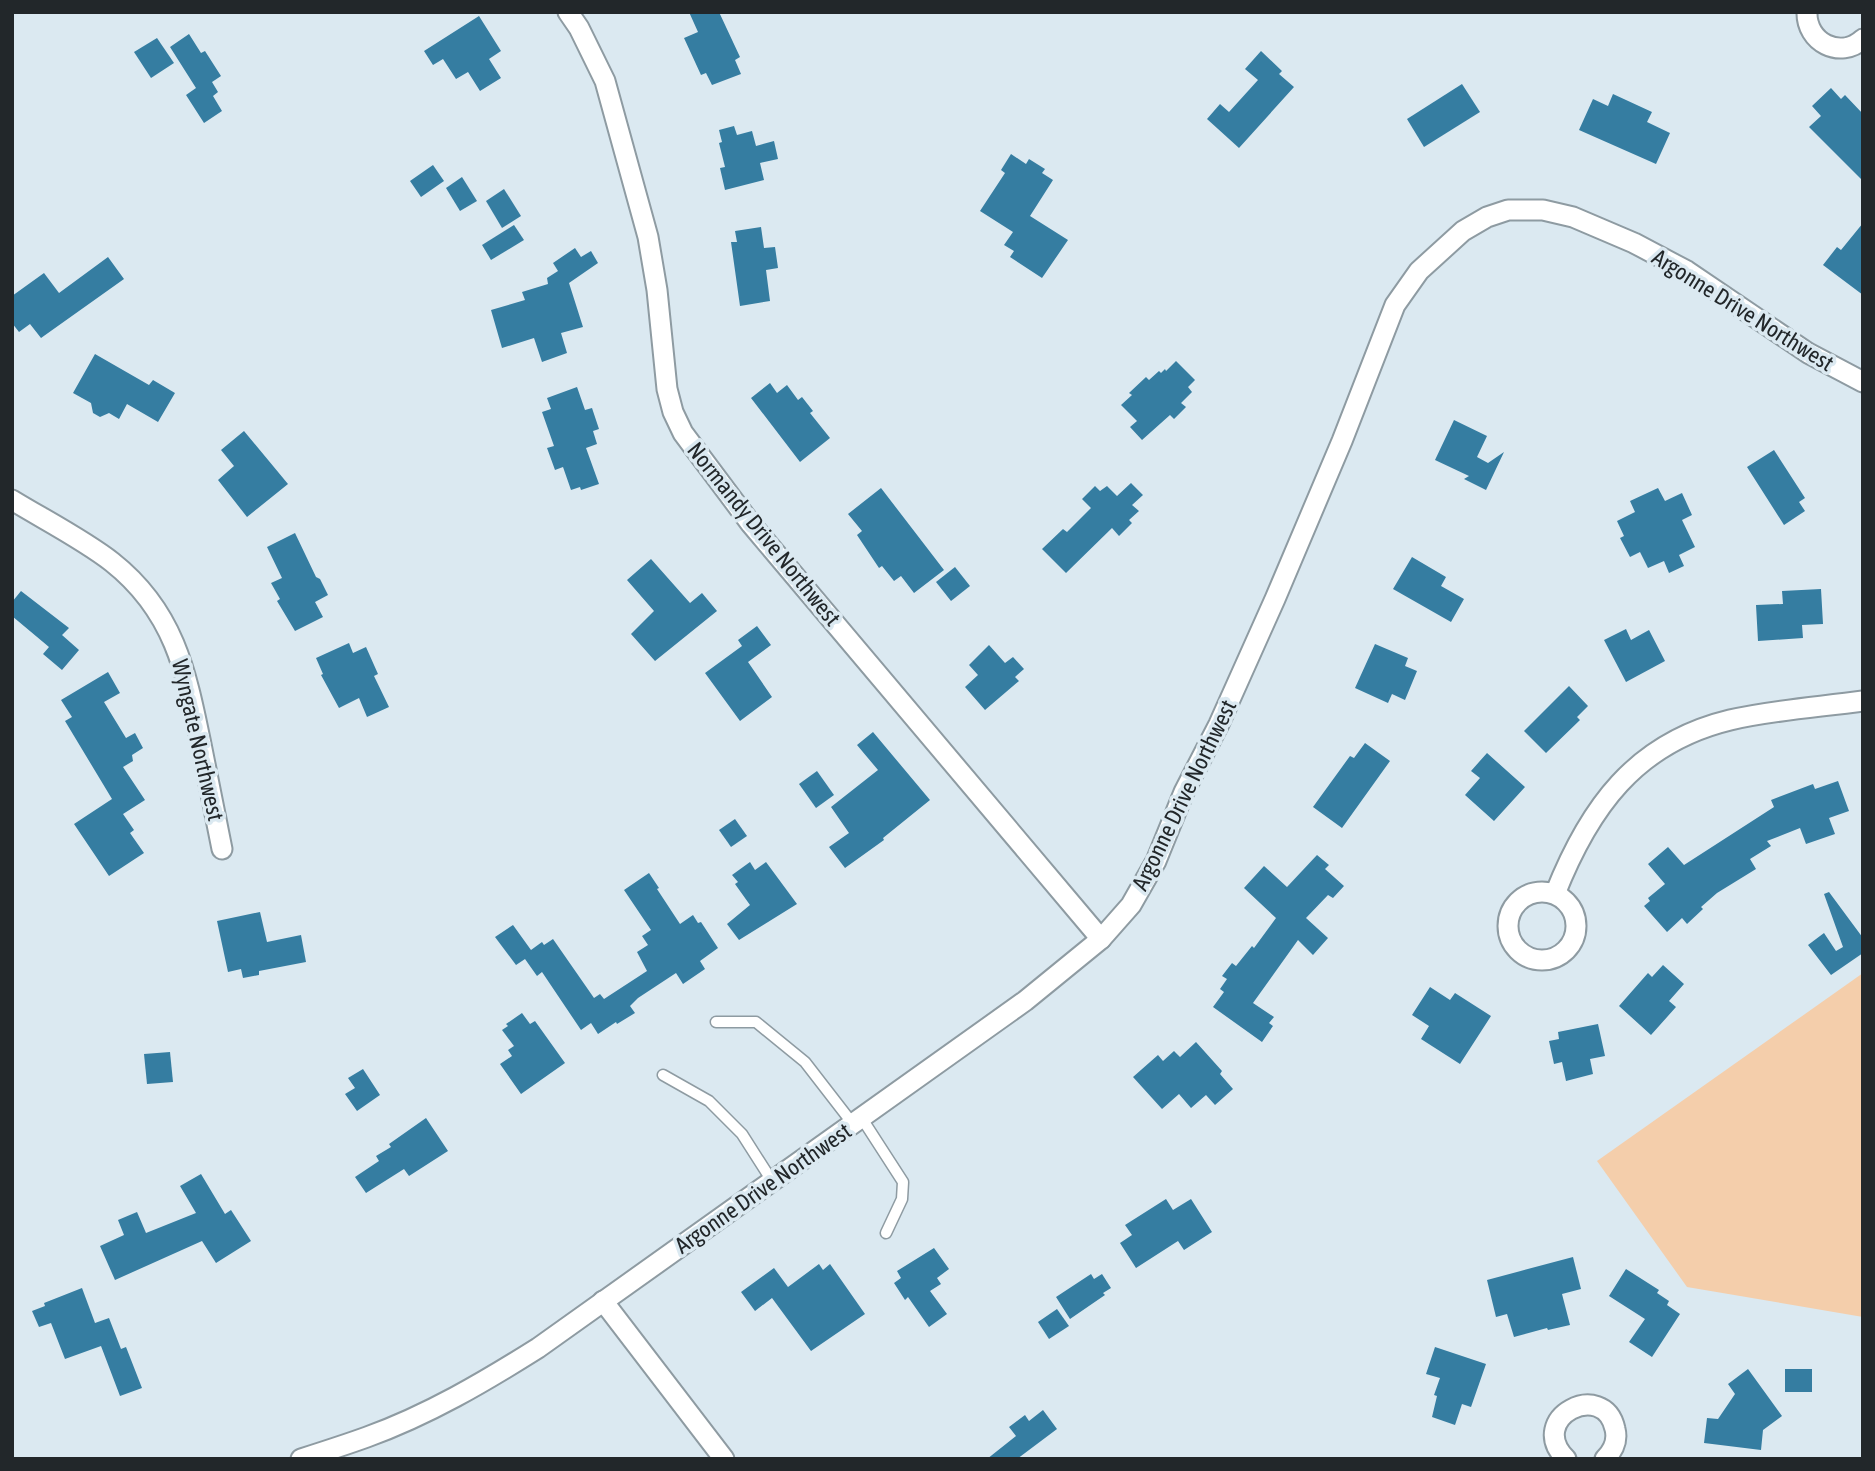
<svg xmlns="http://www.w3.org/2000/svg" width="1875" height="1471" font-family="'Asap Condensed',sans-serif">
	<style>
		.green { fill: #f4ceab }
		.building { fill: #357da1 }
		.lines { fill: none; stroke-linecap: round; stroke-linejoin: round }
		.lane-casing { stroke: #8e9ba2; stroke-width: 13 }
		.street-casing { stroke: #8e9ba2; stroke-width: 23 }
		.lane { stroke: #fff; stroke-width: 10 }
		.street { stroke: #fff; stroke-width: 19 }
		.labels { text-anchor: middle; stroke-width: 7; stroke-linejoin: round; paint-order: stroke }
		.street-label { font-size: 23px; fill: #22272a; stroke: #dbe9f1 }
	</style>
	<rect width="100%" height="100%" fill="#dbe9f1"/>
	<path class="green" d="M 1863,973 L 1863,1317 L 1687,1287 L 1597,1161 Z"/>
	<g class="building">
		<path d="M 689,12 L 719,12 L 740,57 L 735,60 L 741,74 L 712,85 L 706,73 L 701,75 L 684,38 L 698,32 Z"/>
		<path d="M 479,16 L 501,51 L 489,59 L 501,78 L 480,91 L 468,72 L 456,79 L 443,59 L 433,65 L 424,51 Z"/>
		<path d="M 189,34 L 201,53 L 205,51 L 221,76 L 212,82 L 218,92 L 213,96 L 222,111 L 204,123 L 186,95 L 196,88 L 170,47 Z"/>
		<path d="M 157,38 L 174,63 L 151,78 L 134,52 Z"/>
		<path d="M 1261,51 L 1282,71 L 1279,74 L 1294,87 L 1239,148 L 1207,119 L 1220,104 L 1229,112 L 1258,80 L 1245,69 Z"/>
		<path d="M 1462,84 L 1480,112 L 1424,147 L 1407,119 Z"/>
		<path d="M 1831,88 L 1841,99 L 1845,95 L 1863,114 L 1863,181 L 1809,127 L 1821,116 L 1812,106 Z"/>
		<path d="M 1613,94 L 1652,112 L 1647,122 L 1670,133 L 1656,164 L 1579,130 L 1593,99 L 1608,106 Z"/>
		<path d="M 734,126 L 737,135 L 752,131 L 756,146 L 774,141 L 778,159 L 760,163 L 764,180 L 725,190 L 720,168 L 725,167 L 719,143 L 722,142 L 719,130 Z"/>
		<path d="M 1011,154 L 1026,164 L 1029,159 L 1045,169 L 1042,173 L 1053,180 L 1030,216 L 1068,240 L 1042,278 L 1010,257 L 1014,251 L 1004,245 L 1013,232 L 980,211 L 1005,173 L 1001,170 Z"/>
		<path d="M 433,165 L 444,181 L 421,197 L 410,181 Z"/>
		<path d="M 462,177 L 477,201 L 460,211 L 446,188 Z"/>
		<path d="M 504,189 L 521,216 L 502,228 L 486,201 Z"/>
		<path d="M 1863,223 L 1863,295 L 1823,265 L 1837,247 L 1841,250 Z"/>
		<path d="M 514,225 L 524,240 L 491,260 L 482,245 Z"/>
		<path d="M 761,227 L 764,248 L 775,247 L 778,268 L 766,270 L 770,301 L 740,306 L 731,242 L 737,242 L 735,231 Z"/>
		<path d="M 575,248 L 581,257 L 591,251 L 598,263 L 569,283 L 583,327 L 561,333 L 567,353 L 542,362 L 534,338 L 502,348 L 491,310 L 525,300 L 522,292 L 548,284 L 547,278 L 558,271 L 553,263 Z"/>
		<path d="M 108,257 L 124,279 L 41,338 L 30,324 L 19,332 L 12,323 L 12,296 L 44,273 L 59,293 Z"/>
		<path d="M 95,354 L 149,385 L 153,380 L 175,393 L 158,422 L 127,404 L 119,419 L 109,413 L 100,417 L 93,413 L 91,403 L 73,393 Z"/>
		<path d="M 1176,361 L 1195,380 L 1188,387 L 1192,392 L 1181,403 L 1186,407 L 1174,419 L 1170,415 L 1142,440 L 1130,427 L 1137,421 L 1121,405 L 1132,395 L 1129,393 L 1146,377 L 1149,380 L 1159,371 L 1161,373 L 1165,369 L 1166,371 Z"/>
		<path d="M 770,383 L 777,393 L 787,385 L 798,400 L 802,397 L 813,411 L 810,413 L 830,438 L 800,462 L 751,398 Z"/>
		<path d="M 577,387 L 585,410 L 592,408 L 599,429 L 593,431 L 597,444 L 586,448 L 599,484 L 581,490 L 580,487 L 571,490 L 563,467 L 555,470 L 547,448 L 554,446 L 542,412 L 551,409 L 547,398 Z"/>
		<path d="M 1454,420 L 1487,436 L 1477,457 L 1488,463 L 1504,452 L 1486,490 L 1464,479 L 1469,476 L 1435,460 Z"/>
		<path d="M 244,431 L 288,484 L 247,517 L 218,480 L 234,466 L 221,450 Z"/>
		<path d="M 1774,450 L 1805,498 L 1799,502 L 1805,511 L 1784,525 L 1747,467 Z"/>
		<path d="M 1131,483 L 1143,495 L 1132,505 L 1139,511 L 1129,520 L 1132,523 L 1119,536 L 1112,528 L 1066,573 L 1042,549 L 1063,529 L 1067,532 L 1091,508 L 1082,499 L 1095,486 L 1100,491 L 1107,486 L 1117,496 Z"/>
		<path d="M 881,488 L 944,570 L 914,593 L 901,576 L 894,581 L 882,566 L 879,568 L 857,535 L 862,531 L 848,514 Z"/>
		<path d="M 1658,488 L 1665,501 L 1682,493 L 1692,515 L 1682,520 L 1695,547 L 1679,555 L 1684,566 L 1669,573 L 1664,561 L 1648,568 L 1640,552 L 1630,557 L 1620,538 L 1624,536 L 1617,521 L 1635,512 L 1630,501 Z"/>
		<path d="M 295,533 L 316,577 L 320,579 L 328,595 L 315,602 L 323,617 L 295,631 L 277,601 L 280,599 L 271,583 L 282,578 L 267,547 Z"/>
		<path d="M 1412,557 L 1446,577 L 1441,586 L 1464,599 L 1451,622 L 1393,589 Z"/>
		<path d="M 651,559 L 690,603 L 702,593 L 717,611 L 655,661 L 631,634 L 654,611 L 627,580 Z"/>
		<path d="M 955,567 L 970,586 L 951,601 L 936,582 Z"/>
		<path d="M 1821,589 L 1823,624 L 1802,625 L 1803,638 L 1758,641 L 1756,605 L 1783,604 L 1782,591 Z"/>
		<path d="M 21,591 L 69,628 L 62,635 L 79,650 L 62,670 L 43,654 L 49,647 L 12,616 L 12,602 Z"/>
		<path d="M 757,626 L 771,645 L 748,662 L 772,697 L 740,721 L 705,673 L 742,646 L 738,640 Z"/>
		<path d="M 1626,629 L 1631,640 L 1649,630 L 1665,661 L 1626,682 L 1604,640 Z"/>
		<path d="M 349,643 L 353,653 L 366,647 L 378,674 L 374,676 L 389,707 L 367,717 L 359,698 L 339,708 L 321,675 L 323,674 L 316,658 Z"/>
		<path d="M 1375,644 L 1408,658 L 1405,666 L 1417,671 L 1405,700 L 1392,694 L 1388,703 L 1355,688 Z"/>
		<path d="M 989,645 L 1005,663 L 1013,657 L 1024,669 L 1015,677 L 1019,681 L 985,710 L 965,687 L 978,675 L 969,665 Z"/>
		<path d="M 108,672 L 120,693 L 104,702 L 126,738 L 135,733 L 143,748 L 132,755 L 133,761 L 123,767 L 145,800 L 123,814 L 134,830 L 130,833 L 144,853 L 109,876 L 74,824 L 112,799 L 65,721 L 72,717 L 61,700 Z"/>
		<path d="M 1569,686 L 1588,706 L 1577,717 L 1580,720 L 1546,753 L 1524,731 Z"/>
		<path d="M 873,732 L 930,800 L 883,838 L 884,840 L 845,868 L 829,847 L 849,833 L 831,807 L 878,770 L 857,745 Z"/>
		<path d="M 1365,743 L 1390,761 L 1342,828 L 1313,807 L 1350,756 L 1354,758 Z"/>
		<path d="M 1487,753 L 1525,787 L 1494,821 L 1465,795 L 1480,778 L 1471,771 Z"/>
		<path d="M 817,771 L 834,795 L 816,808 L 799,784 Z"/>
		<path d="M 1838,781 L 1849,811 L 1829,818 L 1835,834 L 1806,844 L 1800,828 L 1767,841 L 1771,846 L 1750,859 L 1756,869 L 1717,893 L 1701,907 L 1703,909 L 1687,924 L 1682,918 L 1667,932 L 1644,906 L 1650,901 L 1648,898 L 1665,884 L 1648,864 L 1668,847 L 1684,865 L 1774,807 L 1771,800 L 1813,784 L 1815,789 Z"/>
		<path d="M 735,819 L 747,836 L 731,847 L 719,830 Z"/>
		<path d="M 1317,855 L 1329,865 L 1325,869 L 1344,886 L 1333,898 L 1328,895 L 1306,918 L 1328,938 L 1313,955 L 1298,940 L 1253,1003 L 1274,1017 L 1269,1023 L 1273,1026 L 1262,1042 L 1213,1007 L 1224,992 L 1220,989 L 1227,979 L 1222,976 L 1232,963 L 1236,966 L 1252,946 L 1254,948 L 1276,918 L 1244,888 L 1264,866 L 1287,887 Z"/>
		<path d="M 750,862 L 755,870 L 766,862 L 797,904 L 739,940 L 727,924 L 750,905 L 735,884 L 738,882 L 732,875 Z"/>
		<path d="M 649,873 L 659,888 L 657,889 L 680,924 L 693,915 L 698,923 L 701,922 L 718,948 L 700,961 L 705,969 L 683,984 L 676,973 L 638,998 L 630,1006 L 635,1013 L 617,1024 L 616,1022 L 598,1034 L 591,1023 L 581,1030 L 542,972 L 537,976 L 525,959 L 516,965 L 495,937 L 513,925 L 531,950 L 542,942 L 544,945 L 553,939 L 594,998 L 600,994 L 604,999 L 647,971 L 637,952 L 648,945 L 642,936 L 651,930 L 624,890 Z"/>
		<path d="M 1829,892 L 1863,938 L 1863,953 L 1831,975 L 1808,945 L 1824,933 L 1836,951 L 1843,947 L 1824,894 Z"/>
		<path d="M 260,912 L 267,942 L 301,935 L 306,962 L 259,971 L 259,975 L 243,978 L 241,969 L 228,972 L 217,921 Z"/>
		<path d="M 1663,965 L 1684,984 L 1669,1001 L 1676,1007 L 1651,1035 L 1619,1006 L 1648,973 L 1652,977 Z"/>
		<path d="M 1430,987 L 1450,1000 L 1455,993 L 1491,1016 L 1460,1064 L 1421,1039 L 1429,1026 L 1412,1015 Z"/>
		<path d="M 522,1013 L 530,1024 L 535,1021 L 565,1063 L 521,1094 L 500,1064 L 512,1056 L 508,1050 L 514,1046 L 502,1030 L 508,1026 L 506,1024 Z"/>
		<path d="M 1598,1024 L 1605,1056 L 1590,1059 L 1593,1074 L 1566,1081 L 1562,1062 L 1554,1064 L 1549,1041 L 1559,1039 L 1558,1032 Z"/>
		<path d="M 1196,1042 L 1222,1071 L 1220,1074 L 1233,1089 L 1215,1105 L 1206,1095 L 1191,1108 L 1179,1094 L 1162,1109 L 1133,1077 L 1158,1055 L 1163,1061 L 1174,1051 L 1180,1057 Z"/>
		<path d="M 170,1052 L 173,1082 L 147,1084 L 144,1054 Z"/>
		<path d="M 363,1069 L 380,1095 L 357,1111 L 345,1094 L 355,1088 L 348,1078 Z"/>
		<path d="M 426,1118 L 448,1151 L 409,1176 L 404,1169 L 366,1193 L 355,1177 L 379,1161 L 376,1156 L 391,1147 L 389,1144 Z"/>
		<path d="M 201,1174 L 225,1214 L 231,1210 L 251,1241 L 216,1263 L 202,1241 L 115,1280 L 100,1246 L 124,1235 L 118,1220 L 137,1212 L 146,1233 L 196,1213 L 180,1186 Z"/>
		<path d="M 1166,1199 L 1173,1210 L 1191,1199 L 1212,1232 L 1184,1250 L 1178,1241 L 1136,1268 L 1120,1243 L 1132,1235 L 1125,1225 Z"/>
		<path d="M 934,1248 L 949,1269 L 937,1278 L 941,1284 L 930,1291 L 947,1314 L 929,1327 L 908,1297 L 905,1300 L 894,1283 L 901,1278 L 897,1271 Z"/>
		<path d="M 1573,1257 L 1581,1289 L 1562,1294 L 1570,1325 L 1548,1330 L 1547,1328 L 1514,1337 L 1507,1314 L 1496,1317 L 1487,1280 Z"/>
		<path d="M 819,1264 L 823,1270 L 830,1264 L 865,1314 L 811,1351 L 772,1298 L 755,1311 L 741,1292 L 774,1268 L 788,1287 Z"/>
		<path d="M 1626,1269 L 1659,1290 L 1657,1293 L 1669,1301 L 1667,1305 L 1680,1314 L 1652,1357 L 1629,1342 L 1645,1319 L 1609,1296 Z"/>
		<path d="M 1091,1274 L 1094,1279 L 1102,1274 L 1111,1288 L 1103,1293 L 1105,1295 L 1070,1319 L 1056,1297 Z"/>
		<path d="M 82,1288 L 95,1323 L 109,1318 L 121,1349 L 126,1347 L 142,1388 L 120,1396 L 101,1346 L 65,1359 L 51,1323 L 39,1327 L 32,1311 L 45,1306 L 44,1303 Z"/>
		<path d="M 1057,1309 L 1069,1326 L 1049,1339 L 1038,1322 Z"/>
		<path d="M 1435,1347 L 1486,1364 L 1471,1407 L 1462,1404 L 1455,1425 L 1432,1417 L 1437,1396 L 1434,1395 L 1440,1378 L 1426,1374 Z"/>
		<path d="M 1748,1369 L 1782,1416 L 1763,1430 L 1761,1450 L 1704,1443 L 1707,1418 L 1718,1419 L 1735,1394 L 1728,1384 Z"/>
		<rect x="1785" y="1369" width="27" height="23"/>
		<path d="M 1043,1410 L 1057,1429 L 1017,1459 L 987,1459 L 1016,1436 L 1009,1427 L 1025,1415 L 1029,1421 Z"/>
	</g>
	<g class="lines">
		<g class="lane-casing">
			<g id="lane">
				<path d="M 716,1022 L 756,1022 L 805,1062 L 853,1124"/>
				<path d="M 663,1075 L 709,1101 L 742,1134 L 772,1181"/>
				<path d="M 861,1117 L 903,1182 L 902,1199 L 886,1233"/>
			</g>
		</g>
		<g class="street-casing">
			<g id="street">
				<path d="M 568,12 L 579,28 L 605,81 L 648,237 L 657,290 L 667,389 L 673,412 L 683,433 L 751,524 L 1101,939"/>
				<path d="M 1807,12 C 1806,42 1840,60 1863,39"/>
				<path d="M 12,500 C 43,519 84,540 112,562 C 174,611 186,671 201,744 C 208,779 215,814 222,849"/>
				<circle cx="1542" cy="926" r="34"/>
				<path d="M 1555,894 C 1589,808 1635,743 1730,720 C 1772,710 1820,707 1863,701"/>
				<path d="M 603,1301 L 724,1459"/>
				<path d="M 301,1459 C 323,1452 345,1445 367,1437 C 428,1415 484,1382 538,1348 L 1025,1001 L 1101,939 L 1131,905 L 1156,861 L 1184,792 L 1219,724 L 1275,599 L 1342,441 L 1395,305 L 1419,271 L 1463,231 L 1487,217 L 1508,210 L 1543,210 L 1573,217 L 1634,243 L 1687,271 L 1808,353 L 1863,382"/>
				<path d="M 1566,1459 C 1525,1418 1604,1378 1615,1429 C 1618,1441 1613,1451 1605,1459"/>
			</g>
		</g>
		<use href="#lane" class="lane"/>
		<use href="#street" class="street"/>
	</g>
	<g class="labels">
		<g class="street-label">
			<text transform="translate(1743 310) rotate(32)" y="8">Argonne Drive Northwest</text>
			<text transform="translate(764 534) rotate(51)" y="8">Normandy Drive Northwest</text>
			<text transform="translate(198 740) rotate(77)" y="8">Wyngate Northwest</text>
			<text transform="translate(1184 795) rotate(-64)" y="8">Argonne Drive Northwest</text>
			<text transform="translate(763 1188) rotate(-35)" y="8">Argonne Drive Northwest</text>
		</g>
	</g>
	<rect width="1875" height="1471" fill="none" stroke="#22272a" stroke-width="28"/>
</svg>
